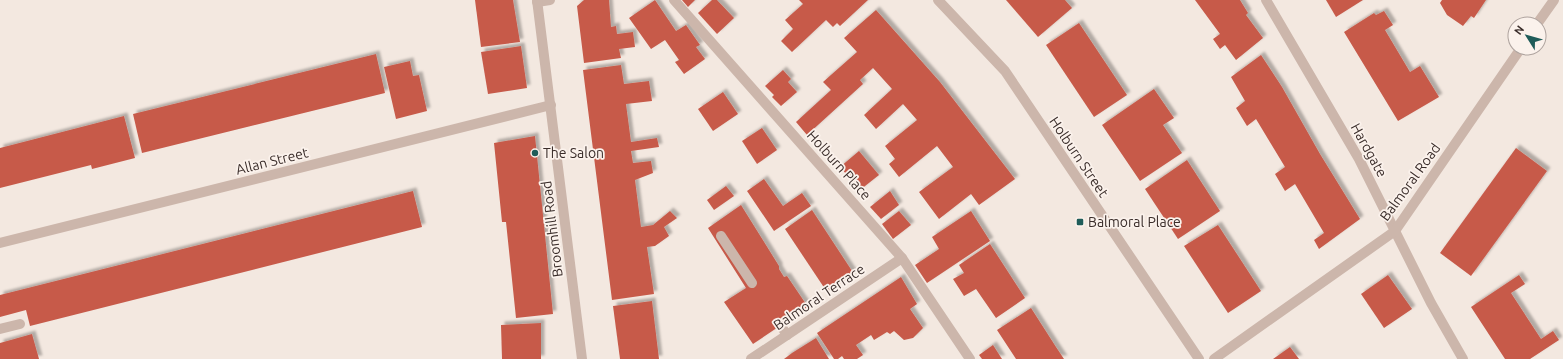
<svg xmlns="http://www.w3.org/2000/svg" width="1563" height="359" font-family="Ubuntu,sans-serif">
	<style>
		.building { fill: #c75a4a; filter: url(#shadow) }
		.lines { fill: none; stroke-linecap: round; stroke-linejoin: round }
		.service { stroke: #ccb6ab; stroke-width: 10 }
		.minor { stroke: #ccb6ab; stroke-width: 10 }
		.tertiary { stroke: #ccb6ab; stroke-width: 10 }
		.poi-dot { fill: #1f5c59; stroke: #fbf2ec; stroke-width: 1.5 }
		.labels { text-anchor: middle; stroke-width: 3.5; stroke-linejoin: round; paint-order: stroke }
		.street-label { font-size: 14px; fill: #3a2d2a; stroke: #fbf2ec }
		.poi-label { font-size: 14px; fill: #3a2d2a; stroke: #fbf2ec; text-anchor: start }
	</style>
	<defs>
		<filter id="shadow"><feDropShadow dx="3.5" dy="-3.5" stdDeviation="1" flood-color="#0004"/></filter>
	</defs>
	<rect width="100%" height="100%" fill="#f3e8e0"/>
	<g class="building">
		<path d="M 475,0 L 513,0 L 520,42 L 481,47 Z"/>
		<path d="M 584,0 L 609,0 L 611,27 L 616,26 L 617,34 L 633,32 L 635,47 L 619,49 L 621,58 L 584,63 L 577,6 Z"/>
		<path d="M 655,0 L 676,31 L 686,25 L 700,45 L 696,47 L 705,59 L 684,74 L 675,62 L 679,60 L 665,40 L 651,49 L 629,18 Z"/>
		<path d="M 682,0 L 695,0 L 688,7 Z"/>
		<path d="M 712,0 L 717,0 L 734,18 L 717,34 L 698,13 Z"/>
		<path d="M 799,0 L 868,0 L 840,26 L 837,23 L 833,27 L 826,20 L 792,52 L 781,41 L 793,29 L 785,20 L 803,4 Z"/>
		<path d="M 1006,0 L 1065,0 L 1072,8 L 1038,37 Z"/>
		<path d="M 1195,0 L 1240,0 L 1248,13 L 1246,15 L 1263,38 L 1236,60 L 1225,45 L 1220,49 L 1213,39 L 1220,34 Z"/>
		<path d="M 1326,0 L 1363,0 L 1336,17 Z"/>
		<path d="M 1442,0 L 1486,0 L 1474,18 L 1471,16 L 1463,26 L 1447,15 L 1440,3 Z"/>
		<path d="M 876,10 L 940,82 L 1015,179 L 979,205 L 971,194 L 939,219 L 919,192 L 953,167 L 937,146 L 899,177 L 889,164 L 895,159 L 885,146 L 917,120 L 903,104 L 876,129 L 864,115 L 892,89 L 873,68 L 860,80 L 863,84 L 807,135 L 796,122 L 831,90 L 823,82 L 857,52 L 844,38 Z"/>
		<path d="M 1384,11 L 1393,25 L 1385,30 L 1410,72 L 1420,66 L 1439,97 L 1398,121 L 1344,32 L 1374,13 L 1376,15 Z"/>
		<path d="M 1079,23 L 1127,95 L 1094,117 L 1046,45 Z"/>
		<path d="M 521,46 L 527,88 L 488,94 L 481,52 Z"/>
		<path d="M 376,54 L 385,93 L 142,153 L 133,114 Z"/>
		<path d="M 1261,55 L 1282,87 L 1320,154 L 1360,219 L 1319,249 L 1314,240 L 1324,233 L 1295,184 L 1285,191 L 1275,174 L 1285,167 L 1256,119 L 1247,126 L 1236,108 L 1245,101 L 1231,77 Z"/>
		<path d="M 410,61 L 413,76 L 419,75 L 427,111 L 396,119 L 384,67 Z"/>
		<path d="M 621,65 L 624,84 L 649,81 L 652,101 L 626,104 L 631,142 L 657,138 L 659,147 L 631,151 L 633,163 L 651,161 L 653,173 L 635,180 L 641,227 L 653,225 L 670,211 L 677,218 L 664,227 L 669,236 L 655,246 L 647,247 L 654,294 L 612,300 L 583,70 Z"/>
		<path d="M 783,70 L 791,79 L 788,82 L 797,92 L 781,106 L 772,97 L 774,95 L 765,86 Z"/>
		<path d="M 1154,89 L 1174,118 L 1163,125 L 1182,153 L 1140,181 L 1102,125 Z"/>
		<path d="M 723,92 L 738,114 L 713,131 L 698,109 Z"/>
		<path d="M 124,116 L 135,158 L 92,169 L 91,165 L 0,188 L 0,148 Z"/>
		<path d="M 762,128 L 777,150 L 757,164 L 742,141 Z"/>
		<path d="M 535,136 L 553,314 L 516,318 L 506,222 L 502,222 L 494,143 Z"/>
		<path d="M 1516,148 L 1547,171 L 1471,276 L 1440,253 Z"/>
		<path d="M 859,151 L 879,175 L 860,190 L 840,167 Z"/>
		<path d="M 1187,160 L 1220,211 L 1178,239 L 1145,189 Z"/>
		<path d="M 764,179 L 783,206 L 802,193 L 811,206 L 774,231 L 747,191 Z"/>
		<path d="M 726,186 L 734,196 L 714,210 L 707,200 Z"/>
		<path d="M 413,191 L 422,227 L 30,326 L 26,310 L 0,317 L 0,295 Z"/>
		<path d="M 890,191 L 899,205 L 881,219 L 870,207 Z"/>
		<path d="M 741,205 L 779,266 L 779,269 L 784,277 L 787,276 L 808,307 L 753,344 L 724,302 L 746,288 L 708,228 Z"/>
		<path d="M 812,210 L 854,274 L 827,292 L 785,229 Z"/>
		<path d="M 899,211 L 911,225 L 893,239 L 882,224 Z"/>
		<path d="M 971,211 L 990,241 L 927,283 L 915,265 L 939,249 L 932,237 Z"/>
		<path d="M 1218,225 L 1261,291 L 1228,313 L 1184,246 Z"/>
		<path d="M 990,244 L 1025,298 L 996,318 L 976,289 L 964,296 L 953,279 L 964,273 L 959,265 Z"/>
		<path d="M 1388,275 L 1412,309 L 1384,328 L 1361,294 Z"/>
		<path d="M 1519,275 L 1525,284 L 1511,293 L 1541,339 L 1553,331 L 1559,340 L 1530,359 L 1505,359 L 1471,307 Z"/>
		<path d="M 901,277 L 917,304 L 910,309 L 923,328 L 913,338 L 904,340 L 894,331 L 890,334 L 887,332 L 874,340 L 871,335 L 856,345 L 863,355 L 857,359 L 844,359 L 842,356 L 838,359 L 834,359 L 817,333 Z"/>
		<path d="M 652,301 L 659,359 L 620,359 L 613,306 Z"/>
		<path d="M 1031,308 L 1056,347 L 1064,359 L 1016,359 L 997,330 Z"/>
		<path d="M 541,323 L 541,359 L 502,359 L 501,325 Z"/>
		<path d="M 32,334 L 39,359 L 0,359 L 0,343 Z"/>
		<path d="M 816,338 L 829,359 L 784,359 L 792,353 Z"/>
		<path d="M 993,345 L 1002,359 L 982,359 L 979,355 Z"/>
		<path d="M 1290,347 L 1299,359 L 1273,359 Z"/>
	</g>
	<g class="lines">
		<g class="service">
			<path d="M 721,236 L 752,283"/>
			<path d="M 781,326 L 787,335"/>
			<path d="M 0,329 L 20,324"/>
		</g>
		<g class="minor">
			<path d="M 674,0 L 902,258 L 970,359"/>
			<path d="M 1266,0 L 1359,159 L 1431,303 L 1463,359"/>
			<path d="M 537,2 L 550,0"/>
			<path d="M 1537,24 L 1554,0"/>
			<path d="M 0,243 L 551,105"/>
			<path d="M 751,359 L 902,258"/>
			<path d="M 1214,359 L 1395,231 L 1521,48"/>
		</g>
		<g class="tertiary">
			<path d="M 537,0 L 582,359"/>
			<path d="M 938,0 L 1005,71 L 1199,359"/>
		</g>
	</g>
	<g class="poi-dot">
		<circle cx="535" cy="153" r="4"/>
		<rect x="1076" y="218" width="8" height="8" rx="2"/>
	</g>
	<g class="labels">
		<g class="street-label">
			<text transform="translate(1369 150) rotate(61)" y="5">Hardgate</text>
			<text transform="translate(1079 157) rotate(56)" y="5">Holburn Street</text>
			<text transform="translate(272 161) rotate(-14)" y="5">Allan Street</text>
			<text transform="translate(839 165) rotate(48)" y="5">Holburn Place</text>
			<text transform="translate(1410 182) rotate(-54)" y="5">Balmoral Road</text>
			<text transform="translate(552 229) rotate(-97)" y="5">Broomhill Road</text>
			<text transform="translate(819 297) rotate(-34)" y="5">Balmoral Terrace</text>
		</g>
		<g class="poi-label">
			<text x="543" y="158">The Salon</text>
			<text x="1088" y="227">Balmoral Place</text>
		</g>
	</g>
	<g transform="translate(1527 36) rotate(307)"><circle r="19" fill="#fbf2ec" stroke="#aea39e"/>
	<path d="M0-3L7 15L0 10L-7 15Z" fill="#1f5c59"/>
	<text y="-6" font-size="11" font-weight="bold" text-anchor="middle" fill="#3a2d2a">N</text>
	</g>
</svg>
